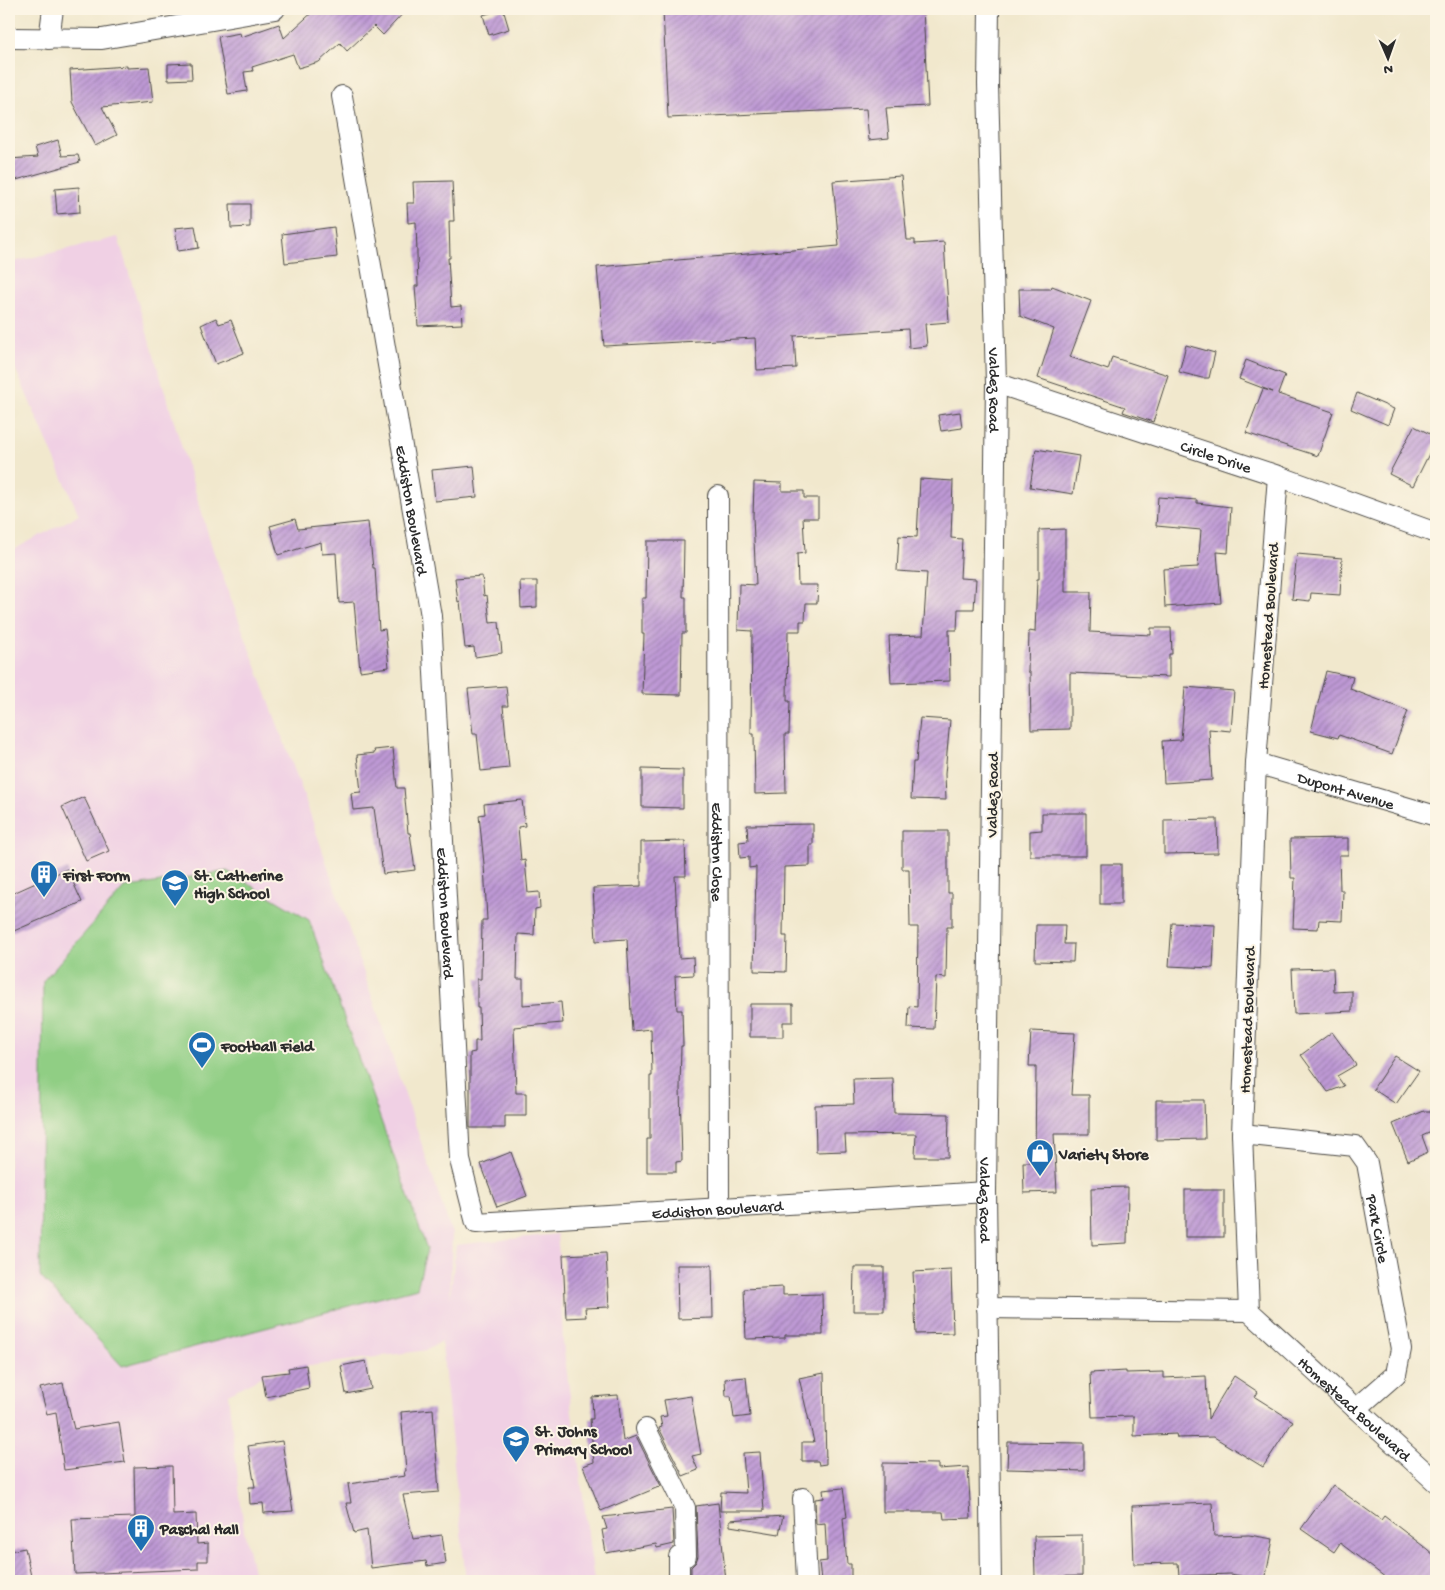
<svg xmlns="http://www.w3.org/2000/svg" width="1445" height="1590" font-family="'Gochi Hand',sans-serif">
	<style>
		.built { fill: #f0d0e4 }
		.garden { fill: #90ce84; stroke: #5e7c58 }
		.building { fill: url(#building-hatch) }
		.lines { fill: none; stroke-linecap: round; stroke-linejoin: round }
		.minor-casing { stroke: #494743; stroke-width: 22 }
		.minor { stroke: #fff; stroke-width: 20 }
		.labels { text-anchor: middle; stroke-width: 4; stroke-linejoin: round; paint-order: stroke }
		.street-label { font-size: 16px; fill: #2b2b2b; stroke: #fcf5e5 }
		.poi-label { font-size: 16px; font-weight: bold; fill: #2b2b2b; stroke: #fcf5e5; text-anchor: start }
	</style>
	<defs>
		<pattern id="building-hatch" width="6" height="6" patternUnits="userSpaceOnUse" patternTransform="scale(1.25)"><rect width="6" height="6" fill="#be99d5"/><path d="M-1 1l2-2M0 6l6-6M5 7l2-2" fill="none" stroke="#9b7dad"/></pattern>
	</defs>
	<rect width="100%" height="100%" fill="#fcf5e5"/>
	<filter id="ink" filterUnits="userSpaceOnUse"><feTurbulence type="fractalNoise" baseFrequency=".02" numOctaves="2"/><feDisplacementMap in="SourceGraphic" scale="10" xChannelSelector="R" yChannelSelector="G"/><feConvolveMatrix kernelMatrix="1 2 1 2 8 2 1 2 1" color-interpolation-filters="sRGB"/></filter>
	<filter id="wash" filterUnits="userSpaceOnUse"><feTurbulence type="fractalNoise" baseFrequency=".0096" numOctaves="4" result="noise"/><feDisplacementMap in="SourceGraphic" scale="20" xChannelSelector="R" yChannelSelector="G"/><feGaussianBlur stdDeviation="1.12" result="paint"/><feColorMatrix in="noise" values="0 0 0 0 0 0 0 0 0 0 0 0 0 0 0 0 0 1.4 0 .05"/><feComposite in="paint" operator="in"/></filter>
	<g filter="url(#wash)">
		<rect width="100%" height="100%" fill="#f1e8cd"/>
		<path class="built" d="M 118,237 L 214,553 L 303,793 L 452,1234 L 450,1299 L 456,1245 L 557,1234 L 559,1255 L 563,1343 L 594,1581 L 466,1581 L 442,1345 L 442,1341 L 427,1350 L 272,1371 L 228,1394 L 244,1530 L 255,1581 L 9,1581 L 9,552 L 79,515 L 9,354 L 9,263 Z"/>
		<path class="garden" d="M 227,871 L 309,920 L 427,1249 L 417,1288 L 122,1366 L 40,1276 L 43,981 L 124,888 Z"/>
		<g id="blocks">
			<g class="building">
				<path d="M 316,9 L 407,9 L 383,35 L 374,26 L 347,51 L 340,43 L 319,62 L 298,68 L 293,54 L 252,67 L 253,71 L 244,72 L 247,91 L 228,94 L 218,37 L 240,33 L 241,37 L 279,24 L 284,38 Z"/>
				<path d="M 503,9 L 509,29 L 489,35 L 483,15 Z"/>
				<path d="M 699,9 L 923,9 L 928,106 L 886,108 L 889,138 L 869,140 L 866,109 L 668,118 L 663,10 Z"/>
				<path d="M 191,63 L 192,79 L 168,80 L 168,64 Z"/>
				<path d="M 127,66 L 127,68 L 149,67 L 153,102 L 102,107 L 117,135 L 95,146 L 72,102 L 70,70 Z"/>
				<path d="M 58,140 L 62,156 L 78,155 L 80,162 L 9,182 L 9,159 L 38,157 L 35,147 Z"/>
				<path d="M 901,176 L 907,240 L 915,240 L 915,244 L 944,242 L 949,322 L 925,324 L 927,346 L 909,348 L 908,329 L 794,336 L 796,368 L 757,370 L 755,338 L 604,346 L 597,267 L 839,246 L 833,181 Z"/>
				<path d="M 452,181 L 454,221 L 449,221 L 450,258 L 448,258 L 451,307 L 461,306 L 462,324 L 418,326 L 415,286 L 418,286 L 416,222 L 408,223 L 407,203 L 414,203 L 413,182 Z"/>
				<path d="M 79,187 L 80,212 L 57,214 L 55,189 Z"/>
				<path d="M 230,204 L 250,204 L 250,227 L 231,228 Z"/>
				<path d="M 195,226 L 199,248 L 178,251 L 175,228 Z"/>
				<path d="M 334,227 L 337,257 L 285,263 L 282,234 Z"/>
				<path d="M 1052,286 L 1091,301 L 1070,357 L 1108,370 L 1112,357 L 1168,375 L 1153,422 L 1123,412 L 1125,407 L 1038,378 L 1054,329 L 1020,316 L 1019,289 L 1051,289 Z"/>
				<path d="M 216,318 L 219,324 L 231,320 L 244,353 L 216,364 L 201,325 Z"/>
				<path d="M 1186,345 L 1215,353 L 1209,378 L 1202,378 L 1179,372 Z"/>
				<path d="M 1246,360 L 1285,375 L 1278,394 L 1333,412 L 1318,456 L 1246,433 L 1263,389 L 1273,392 L 1239,379 Z"/>
				<path d="M 1357,393 L 1394,409 L 1388,425 L 1351,409 Z"/>
				<path d="M 960,412 L 962,428 L 941,431 L 938,415 Z"/>
				<path d="M 1414,426 L 1436,437 L 1436,440 L 1413,486 L 1389,474 Z"/>
				<path d="M 1036,449 L 1079,456 L 1073,494 L 1030,487 Z"/>
				<path d="M 474,466 L 477,497 L 435,501 L 432,470 Z"/>
				<path d="M 920,479 L 953,481 L 951,538 L 962,539 L 960,578 L 976,579 L 974,609 L 958,609 L 957,630 L 949,630 L 950,681 L 891,683 L 889,636 L 923,635 L 927,573 L 897,571 L 899,536 L 917,537 Z"/>
				<path d="M 754,482 L 782,483 L 782,491 L 804,491 L 804,498 L 818,498 L 818,518 L 803,518 L 805,553 L 797,554 L 798,585 L 818,585 L 817,603 L 806,603 L 805,621 L 800,621 L 800,631 L 788,631 L 787,701 L 790,701 L 789,734 L 785,734 L 786,793 L 755,794 L 754,734 L 751,734 L 752,631 L 738,630 L 739,584 L 756,585 L 753,517 Z"/>
				<path d="M 1158,497 L 1197,500 L 1197,503 L 1231,507 L 1228,553 L 1217,552 L 1221,603 L 1165,607 L 1163,569 L 1198,567 L 1201,530 L 1156,526 Z"/>
				<path d="M 295,519 L 298,529 L 368,522 L 373,568 L 375,568 L 379,630 L 385,629 L 389,667 L 360,671 L 354,602 L 339,603 L 336,553 L 322,554 L 321,542 L 278,555 L 270,526 Z"/>
				<path d="M 1065,529 L 1065,592 L 1091,592 L 1090,632 L 1151,635 L 1151,628 L 1171,628 L 1172,654 L 1169,654 L 1169,677 L 1070,673 L 1070,729 L 1031,730 L 1030,672 L 1028,672 L 1029,631 L 1035,632 L 1037,579 L 1039,579 L 1039,530 Z"/>
				<path d="M 647,541 L 684,541 L 683,597 L 686,597 L 686,633 L 682,633 L 681,695 L 642,694 L 644,634 L 642,634 L 642,598 L 646,598 Z"/>
				<path d="M 1297,554 L 1342,558 L 1340,595 L 1311,593 L 1310,601 L 1292,599 Z"/>
				<path d="M 482,576 L 484,596 L 487,595 L 490,623 L 499,622 L 502,653 L 475,657 L 474,647 L 465,648 L 460,601 L 458,602 L 455,578 Z"/>
				<path d="M 520,581 L 537,581 L 537,607 L 521,608 Z"/>
				<path d="M 1326,671 L 1353,677 L 1350,689 L 1408,711 L 1392,754 L 1339,735 L 1338,738 L 1311,731 Z"/>
				<path d="M 506,686 L 508,706 L 503,706 L 509,768 L 481,771 L 477,734 L 473,734 L 468,689 Z"/>
				<path d="M 1185,687 L 1234,691 L 1231,731 L 1209,729 L 1212,780 L 1164,783 L 1162,741 L 1181,740 Z"/>
				<path d="M 920,718 L 950,720 L 945,774 L 946,800 L 911,799 L 913,762 L 916,762 Z"/>
				<path d="M 393,748 L 397,788 L 404,788 L 408,833 L 410,833 L 415,870 L 383,874 L 374,808 L 353,810 L 351,793 L 361,792 L 357,755 L 375,753 L 374,750 Z"/>
				<path d="M 642,769 L 683,770 L 683,808 L 642,807 Z"/>
				<path d="M 84,797 L 109,851 L 86,861 L 62,807 Z"/>
				<path d="M 522,800 L 525,826 L 518,827 L 521,861 L 525,860 L 528,893 L 539,892 L 540,908 L 535,909 L 534,935 L 518,934 L 517,979 L 523,979 L 523,1005 L 561,1002 L 563,1023 L 514,1027 L 516,1093 L 526,1093 L 526,1116 L 505,1116 L 505,1128 L 470,1128 L 470,1053 L 475,1052 L 475,1041 L 480,1041 L 479,1008 L 477,1008 L 477,979 L 481,979 L 482,920 L 487,920 L 484,864 L 479,815 L 485,814 L 484,804 Z"/>
				<path d="M 1042,813 L 1086,813 L 1086,856 L 1030,856 L 1030,831 L 1042,830 Z"/>
				<path d="M 1217,819 L 1218,853 L 1164,854 L 1164,820 Z"/>
				<path d="M 813,824 L 813,845 L 810,845 L 810,866 L 784,867 L 783,936 L 787,936 L 786,972 L 754,971 L 756,867 L 749,868 L 749,857 L 740,858 L 739,842 L 748,841 L 747,825 Z"/>
				<path d="M 902,831 L 948,831 L 948,893 L 952,893 L 952,927 L 947,927 L 946,978 L 936,977 L 934,1029 L 908,1028 L 909,1006 L 917,1007 L 918,927 L 910,927 L 909,869 L 902,869 Z"/>
				<path d="M 1348,838 L 1348,855 L 1339,855 L 1340,890 L 1343,890 L 1342,921 L 1319,920 L 1318,929 L 1293,928 L 1295,878 L 1291,878 L 1290,839 Z"/>
				<path d="M 685,841 L 686,876 L 675,876 L 679,958 L 693,957 L 694,975 L 675,976 L 677,1010 L 682,1010 L 683,1046 L 681,1046 L 680,1088 L 682,1161 L 676,1162 L 676,1172 L 647,1172 L 647,1139 L 650,1139 L 650,1076 L 652,1076 L 651,1029 L 632,1031 L 627,939 L 596,941 L 593,888 L 641,886 L 641,842 Z"/>
				<rect x="1100" y="864" width="21" height="40"/>
				<path d="M 67,869 L 82,902 L 9,933 L 9,895 Z"/>
				<path d="M 1172,923 L 1215,925 L 1213,968 L 1169,966 Z"/>
				<path d="M 1036,925 L 1065,925 L 1064,944 L 1074,944 L 1073,962 L 1035,961 Z"/>
				<path d="M 1333,968 L 1334,992 L 1352,991 L 1352,1011 L 1294,1014 L 1292,969 Z"/>
				<path d="M 750,1004 L 793,1004 L 793,1022 L 783,1022 L 783,1037 L 750,1037 Z"/>
				<path d="M 1031,1031 L 1075,1033 L 1071,1095 L 1089,1095 L 1089,1134 L 1054,1134 L 1057,1192 L 1024,1193 L 1023,1162 L 1035,1162 L 1036,1066 L 1029,1066 Z"/>
				<path d="M 1332,1032 L 1356,1065 L 1337,1076 L 1344,1086 L 1328,1092 L 1301,1055 Z"/>
				<path d="M 1395,1056 L 1419,1071 L 1396,1104 L 1373,1089 Z"/>
				<path d="M 893,1078 L 894,1113 L 949,1114 L 948,1157 L 915,1157 L 916,1134 L 845,1135 L 846,1151 L 816,1152 L 815,1105 L 854,1104 L 853,1079 Z"/>
				<path d="M 1156,1100 L 1204,1100 L 1205,1139 L 1156,1140 Z"/>
				<path d="M 1424,1111 L 1431,1111 L 1436,1124 L 1436,1130 L 1422,1136 L 1428,1152 L 1408,1161 L 1393,1124 Z"/>
				<path d="M 511,1152 L 527,1196 L 497,1207 L 481,1164 Z"/>
				<path d="M 1128,1187 L 1127,1243 L 1092,1245 L 1091,1188 Z"/>
				<rect x="1185" y="1190" width="39" height="47"/>
				<path d="M 606,1253 L 609,1307 L 585,1308 L 586,1317 L 566,1318 L 563,1255 Z"/>
				<path d="M 677,1265 L 712,1265 L 713,1318 L 678,1319 Z"/>
				<path d="M 854,1267 L 884,1267 L 884,1311 L 853,1311 Z"/>
				<path d="M 951,1270 L 953,1333 L 916,1334 L 913,1272 Z"/>
				<path d="M 783,1287 L 783,1295 L 822,1294 L 823,1335 L 785,1335 L 785,1338 L 746,1339 L 744,1289 Z"/>
				<path d="M 366,1361 L 371,1389 L 346,1394 L 341,1366 Z"/>
				<path d="M 306,1365 L 309,1388 L 266,1397 L 262,1375 L 289,1372 L 288,1368 Z"/>
				<path d="M 1126,1371 L 1126,1373 L 1164,1372 L 1164,1378 L 1206,1376 L 1208,1419 L 1234,1376 L 1258,1392 L 1255,1397 L 1293,1421 L 1263,1467 L 1214,1437 L 1177,1438 L 1176,1434 L 1134,1436 L 1134,1416 L 1092,1417 L 1090,1373 Z"/>
				<path d="M 824,1373 L 826,1464 L 819,1465 L 818,1461 L 802,1461 L 802,1442 L 814,1442 L 799,1378 Z"/>
				<path d="M 746,1377 L 750,1416 L 734,1418 L 731,1396 L 726,1396 L 725,1379 Z"/>
				<path d="M 63,1383 L 74,1429 L 119,1422 L 125,1462 L 64,1470 L 56,1412 L 47,1414 L 40,1388 Z"/>
				<path d="M 618,1395 L 623,1441 L 636,1436 L 661,1486 L 601,1511 L 583,1466 L 594,1462 L 590,1419 L 593,1419 L 592,1397 Z"/>
				<path d="M 691,1396 L 701,1454 L 692,1456 L 698,1470 L 683,1476 L 659,1428 L 662,1427 L 660,1417 L 667,1416 L 664,1400 Z"/>
				<path d="M 433,1409 L 439,1492 L 403,1495 L 413,1539 L 442,1535 L 446,1563 L 427,1566 L 426,1561 L 371,1568 L 367,1530 L 354,1533 L 346,1503 L 351,1503 L 348,1484 L 405,1476 L 404,1471 L 406,1471 L 401,1412 Z"/>
				<path d="M 282,1441 L 293,1511 L 264,1513 L 263,1503 L 250,1504 L 249,1487 L 255,1487 L 248,1446 Z"/>
				<path d="M 1008,1442 L 1084,1443 L 1084,1471 L 1007,1469 Z"/>
				<path d="M 760,1452 L 764,1511 L 720,1511 L 721,1492 L 746,1493 L 743,1453 Z"/>
				<path d="M 883,1463 L 938,1464 L 938,1469 L 968,1467 L 971,1518 L 944,1519 L 943,1512 L 883,1512 Z"/>
				<path d="M 172,1466 L 173,1515 L 196,1514 L 197,1544 L 208,1543 L 208,1561 L 198,1561 L 198,1569 L 75,1574 L 72,1519 L 135,1517 L 134,1467 Z"/>
				<path d="M 1333,1485 L 1381,1520 L 1384,1516 L 1427,1549 L 1436,1557 L 1436,1581 L 1390,1581 L 1340,1543 L 1334,1552 L 1301,1529 Z"/>
				<path d="M 843,1488 L 847,1517 L 843,1518 L 847,1564 L 851,1564 L 851,1581 L 821,1581 L 819,1562 L 827,1561 L 825,1523 L 816,1524 L 815,1499 L 824,1498 L 823,1490 Z"/>
				<path d="M 718,1503 L 726,1581 L 691,1581 L 691,1567 L 696,1562 L 698,1556 L 696,1506 Z"/>
				<path d="M 1212,1503 L 1214,1536 L 1249,1535 L 1273,1539 L 1265,1581 L 1231,1574 L 1179,1576 L 1178,1563 L 1134,1564 L 1132,1506 Z"/>
				<path d="M 672,1509 L 674,1544 L 657,1548 L 656,1544 L 606,1553 L 602,1530 L 607,1529 L 603,1517 Z"/>
				<path d="M 783,1516 L 779,1534 L 730,1526 L 730,1520 Z"/>
				<path d="M 1082,1535 L 1082,1576 L 1035,1577 L 1034,1536 Z"/>
				<path d="M 25,1548 L 32,1581 L 9,1581 L 9,1551 Z"/>
			</g>
		</g>
	</g>
	<g filter="url(#ink)">
		<use href="#blocks" fill-opacity="0" stroke="#494743" stroke-width="1"/>
		<g class="lines">
			<g class="minor-casing">
				<g id="minor">
					<path id="s1" d="M 989,9 L 988,84 L 996,383 L 986,1192 L 991,1581"/>
					<path d="M 9,38 L 102,39 L 275,9"/>
					<path d="M 49,39 L 53,9"/>
					<path id="s2" d="M 342,96 L 431,616 L 460,1160 L 476,1223 L 986,1192"/>
					<path id="s3" d="M 996,383 L 1278,476 L 1436,533"/>
					<path id="s4" d="M 1278,476 L 1256,763 L 1242,1134 L 1249,1311 L 1436,1482"/>
					<path id="s5" d="M 718,496 L 719,1207"/>
					<path id="s6" d="M 1256,763 L 1436,816"/>
					<path id="s7" d="M 1242,1134 L 1355,1146 L 1367,1163 L 1401,1349 L 1396,1374 L 1356,1409"/>
					<path d="M 987,1308 L 1249,1311"/>
					<path d="M 646,1429 L 685,1508 L 686,1556 L 679,1557 L 679,1581"/>
					<path d="M 803,1498 L 807,1581"/>
				</g>
			</g>
			<use href="#minor" class="minor"/>
		</g>
	</g>
	<defs>
		<g id="building-pin" transform="scale(1.4375)"><path d="M0 17L-7.5 6A9.5 9.5 0 1 1 7.5 6Z" fill="#1f6fb2" stroke="#fcf5e5"/><path d="M-4-6H4V6H1V3H-1V6H-4ZM-2.5-4.3h1.7v1.8h-1.7ZM.8-4.3h1.7v1.8H.8ZM-2.5-1h1.7V.8h-1.7ZM.8-1h1.7V.8H.8Z" fill="#fff"/></g>
		<g id="school-pin" transform="scale(1.4375)"><path d="M0 17L-7.5 6A9.5 9.5 0 1 1 7.5 6Z" fill="#1f6fb2" stroke="#fcf5e5"/><path d="M0-5L7-2L0 1L-7-2ZM-4 1L0 2.5L4 1V4Q0 6-4 4Z" fill="#fff"/></g>
		<g id="stadium-pin" transform="scale(1.4375)"><path d="M0 17L-7.5 6A9.5 9.5 0 1 1 7.5 6Z" fill="#1f6fb2" stroke="#fcf5e5"/><path d="M0-5a6.5 5 0 1 0 0 10a6.5 5 0 1 0 0-10ZM-3.5-1.8h7v3.6h-7Z" fill="#fff"/></g>
		<g id="shop-pin" transform="scale(1.4375)"><path d="M0 17L-7.5 6A9.5 9.5 0 1 1 7.5 6Z" fill="#1f6fb2" stroke="#fcf5e5"/><path d="M-5-2.5h2.3a2.7 3.5 0 0 1 5.4 0H5L5.5 6h-11ZM-1.5-2.5h3a1.5 2.3 0 0 0-3 0Z" fill="#fff"/></g>
	</defs>
	<g fill-rule="evenodd">
		<use href="#building-pin" x="44" y="874"/>
		<use href="#school-pin" x="175" y="883"/>
		<use href="#stadium-pin" x="202" y="1045"/>
		<use href="#shop-pin" x="1040" y="1153"/>
		<use href="#school-pin" x="516" y="1439"/>
		<use href="#building-pin" x="141" y="1528"/>
	</g>
	<g class="labels">
		<g class="street-label">
			<text dy="6" stroke="none"><textPath href="#s1" startOffset="381">Valdez Road</textPath></text>
			<text dy="6" stroke="none"><textPath href="#s3" startOffset="232">Circle Drive</textPath></text>
			<text dy="6" stroke="none"><textPath href="#s2" startOffset="420">Eddiston Boulevard</textPath></text>
			<text transform="translate(1267 616) rotate(-86)" y="6">Homestead Boulevard</text>
			<text dy="6" stroke="none"><textPath href="#s6" startOffset="94">Dupont Avenue</textPath></text>
			<text transform="translate(991 795) rotate(-89)" y="6">Valdez Road</text>
			<text dy="6" stroke="none"><textPath href="#s5" startOffset="356">Eddiston Close</textPath></text>
			<text dy="6" stroke="none"><textPath href="#s2" startOffset="825">Eddiston Boulevard</textPath></text>
			<text transform="translate(1246 1020) rotate(-88)" y="6">Homestead Boulevard</text>
			<text dy="6" stroke="none"><textPath href="#s1" startOffset="1191">Valdez Road</textPath></text>
			<text dy="6" stroke="none"><textPath href="#s2" startOffset="1379">Eddiston Boulevard</textPath></text>
			<text dy="6" stroke="none"><textPath href="#s7" startOffset="201">Park Circle</textPath></text>
			<text dy="6" stroke="none"><textPath href="#s4" startOffset="980">Homestead Boulevard</textPath></text>
		</g>
		<g class="poi-label">
			<text x="63" y="880">First Form</text>
			<text x="194" y="880">St. Catherine<tspan x="194" dy="18">High School</tspan></text>
			<text x="221" y="1051">Football Field</text>
			<text x="1059" y="1159">Variety Store</text>
			<text x="535" y="1436">St. Johns<tspan x="535" dy="18">Primary School</tspan></text>
			<text x="160" y="1534">Paschal Hall</text>
		</g>
	</g>
	<rect width="1445" height="1590" fill="none" stroke="#fcf5e5" stroke-width="30"/>
	<g transform="translate(1388 58) rotate(178)" stroke="#fcf5e5" stroke-width="4" paint-order="stroke">
	<path d="M0-4L9 19L0 12L-9 19Z" fill="#2b2b2b"/>
	<text y="-8" font-size="14" font-weight="bold" text-anchor="middle" fill="#2b2b2b">N</text>
	</g>
</svg>
